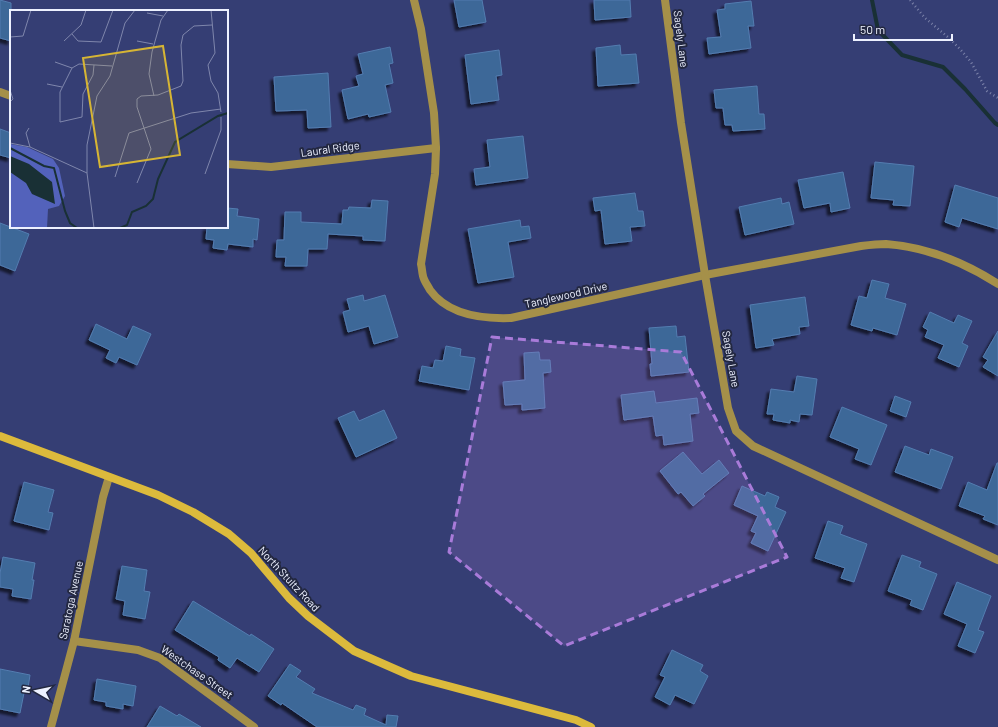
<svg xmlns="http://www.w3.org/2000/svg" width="998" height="727" font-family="Barlow,sans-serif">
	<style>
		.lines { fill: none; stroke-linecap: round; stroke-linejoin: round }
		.stream { stroke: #193035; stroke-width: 4 }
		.building { fill: #3d6798; stroke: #537db0; filter: url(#shadow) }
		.path { stroke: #7b82a9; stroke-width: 2.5; stroke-dasharray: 1 3; stroke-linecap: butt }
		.street { stroke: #a59049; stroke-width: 8 }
		.secondary { stroke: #dcba3c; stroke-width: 8 }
		.marked { fill: #a97bd9; fill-opacity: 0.2; stroke: #a97bd9; stroke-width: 3; stroke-dasharray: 8 5; stroke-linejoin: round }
		.labels { text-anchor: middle; stroke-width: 4; stroke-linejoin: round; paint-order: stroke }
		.street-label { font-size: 11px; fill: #edf1ff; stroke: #232841 }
		.inset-river { fill: none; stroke: #193035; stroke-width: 2 }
		.inset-road { fill: none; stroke: #7f86ac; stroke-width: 1 }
		.view { fill: #d6b534; fill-opacity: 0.15; stroke: #d6b534; stroke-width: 2 }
		.inset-edge { fill: none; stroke: #edf1ff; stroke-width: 2 }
	</style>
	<defs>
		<filter id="shadow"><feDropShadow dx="-3.5" dy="3.5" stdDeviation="1" flood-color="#0009"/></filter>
	</defs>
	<rect width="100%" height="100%" fill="#353e74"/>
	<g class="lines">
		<path class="stream" d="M 872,0 L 878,30 L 902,55 L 943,67 L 965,89 L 995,123 L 998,125"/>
	</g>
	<g class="building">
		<path d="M 0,0 L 11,3 L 11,41 L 0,38 Z"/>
		<path d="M 454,0 L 482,0 L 486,22 L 459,27 Z"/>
		<path d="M 594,0 L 630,0 L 631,17 L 595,20 Z"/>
		<path d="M 751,1 L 754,26 L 748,26 L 751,48 L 709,54 L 707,38 L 721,37 L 717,10 L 725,9 L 725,4 Z"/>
		<path d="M 620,45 L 621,55 L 636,54 L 639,83 L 598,86 L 596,48 Z"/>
		<path d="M 390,47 L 393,63 L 389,64 L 393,83 L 385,85 L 391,112 L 369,117 L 368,114 L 348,119 L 342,90 L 359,86 L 356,76 L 363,74 L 358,54 Z"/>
		<path d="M 499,50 L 502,75 L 496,76 L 499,100 L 471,104 L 465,55 Z"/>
		<path d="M 328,73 L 331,127 L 308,128 L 307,110 L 276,111 L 274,77 Z"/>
		<path d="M 757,86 L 759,114 L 764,114 L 765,129 L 733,131 L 732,125 L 725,125 L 723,108 L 716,108 L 714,90 Z"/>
		<path d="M 0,129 L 11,133 L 11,158 L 0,155 Z"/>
		<path d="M 523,136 L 528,178 L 476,185 L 474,169 L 490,167 L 487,140 Z"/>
		<path d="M 875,162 L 914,166 L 910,206 L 893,205 L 894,200 L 871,198 Z"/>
		<path d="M 843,172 L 850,208 L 831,212 L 830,203 L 804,208 L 798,180 Z"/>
		<path d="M 955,185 L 998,198 L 998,229 L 962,218 L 959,227 L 945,222 Z"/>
		<path d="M 635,193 L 638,211 L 643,211 L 645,226 L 630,227 L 632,241 L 605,244 L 601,210 L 595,211 L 593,198 Z"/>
		<path d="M 781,198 L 782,204 L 789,202 L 794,224 L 745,235 L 739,207 Z"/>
		<path d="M 372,200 L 388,201 L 385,241 L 363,240 L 363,236 L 328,234 L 327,249 L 308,249 L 307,266 L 285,266 L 286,257 L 276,257 L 277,240 L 284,240 L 285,212 L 301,212 L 301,222 L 342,224 L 343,210 L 348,210 L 349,207 L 371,208 Z"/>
		<path d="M 227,208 L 238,209 L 237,216 L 259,219 L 257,240 L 253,239 L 253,247 L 228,244 L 227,250 L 213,248 L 214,240 L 206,239 L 207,227 L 227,227 Z"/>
		<path d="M 520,220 L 521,227 L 529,226 L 531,238 L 508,242 L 514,277 L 478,283 L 468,229 Z"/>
		<path d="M 0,223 L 29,234 L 15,271 L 0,265 Z"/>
		<path d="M 872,280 L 889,284 L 885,298 L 906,304 L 897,335 L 873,328 L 872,331 L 851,325 L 859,296 L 867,298 Z"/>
		<path d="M 363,295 L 364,301 L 385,295 L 398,337 L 374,344 L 369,326 L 348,332 L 343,312 L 350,310 L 347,299 Z"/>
		<path d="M 805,297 L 809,326 L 799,327 L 800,334 L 772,339 L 774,345 L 756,348 L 750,305 Z"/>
		<path d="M 930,312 L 954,323 L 958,315 L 972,321 L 962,343 L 968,346 L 959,367 L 938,358 L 944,345 L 925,337 L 928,330 L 923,327 Z"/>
		<path d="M 96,324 L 127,339 L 133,326 L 151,334 L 137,365 L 119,357 L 116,363 L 106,358 L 110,350 L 89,340 Z"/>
		<path d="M 676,326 L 677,337 L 685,336 L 689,372 L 651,376 L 650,364 L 652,364 L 649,328 Z"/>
		<path d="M 998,331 L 998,376 L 983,367 L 988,360 L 983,357 Z"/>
		<path d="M 446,346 L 461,349 L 460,356 L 475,358 L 469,390 L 419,381 L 422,366 L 433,368 L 435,360 L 443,361 Z"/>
		<path d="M 539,352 L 540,360 L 550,360 L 551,372 L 543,373 L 545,408 L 522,410 L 522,404 L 505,405 L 503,382 L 525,380 L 524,353 Z"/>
		<path d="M 797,376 L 817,379 L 812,415 L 800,414 L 799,422 L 790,420 L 790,423 L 773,420 L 774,414 L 767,414 L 771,389 L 794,392 Z"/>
		<path d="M 654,391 L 656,403 L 697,398 L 699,413 L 690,414 L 693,441 L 664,445 L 663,435 L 656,436 L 653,416 L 624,420 L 621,395 Z"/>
		<path d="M 895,396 L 911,402 L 906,417 L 890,411 Z"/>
		<path d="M 842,407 L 887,425 L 871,465 L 855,459 L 859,449 L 830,437 Z"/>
		<path d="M 384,410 L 397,438 L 356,457 L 338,418 L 354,411 L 359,421 Z"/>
		<path d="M 905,446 L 929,455 L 931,449 L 953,457 L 941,489 L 895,472 Z"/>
		<path d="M 683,452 L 702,474 L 719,460 L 729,473 L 703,494 L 705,496 L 693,506 L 681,492 L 678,494 L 660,471 Z"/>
		<path d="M 997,463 L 998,463 L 998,525 L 983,519 L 985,516 L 959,506 L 968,482 L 987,490 Z"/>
		<path d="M 24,482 L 54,490 L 48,512 L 53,513 L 49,530 L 14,521 Z"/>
		<path d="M 742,486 L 765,496 L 767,492 L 779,497 L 775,507 L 786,512 L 768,551 L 751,543 L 756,533 L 751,531 L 758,516 L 734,505 Z"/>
		<path d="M 828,521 L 843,526 L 840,534 L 867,544 L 854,582 L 841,578 L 845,568 L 815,558 Z"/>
		<path d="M 902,555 L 921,562 L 919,567 L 937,574 L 923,610 L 910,605 L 912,600 L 888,591 Z"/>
		<path d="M 3,557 L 35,563 L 32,580 L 34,580 L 31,599 L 12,596 L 13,589 L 0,587 L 0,573 Z"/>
		<path d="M 122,566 L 147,570 L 144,591 L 150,592 L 145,619 L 123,615 L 125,601 L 116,599 Z"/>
		<path d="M 957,582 L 991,596 L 978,630 L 984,632 L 975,653 L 958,646 L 967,624 L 944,614 Z"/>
		<path d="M 193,601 L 250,636 L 251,634 L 274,649 L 259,672 L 237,658 L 230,668 L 218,660 L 219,657 L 175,630 Z"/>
		<path d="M 672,650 L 703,665 L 700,671 L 708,676 L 694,704 L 675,695 L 670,705 L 655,697 L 665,677 L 660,675 Z"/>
		<path d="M 290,664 L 301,671 L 296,677 L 315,689 L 312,693 L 353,710 L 356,705 L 366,709 L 364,715 L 386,725 L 387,715 L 398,716 L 396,727 L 317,727 L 282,703 L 281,705 L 268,696 Z"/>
		<path d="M 0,669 L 30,675 L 28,688 L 25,688 L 20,713 L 0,709 Z"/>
		<path d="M 97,679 L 136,686 L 133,706 L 123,704 L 123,709 L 106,706 L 106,702 L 94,700 Z"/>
		<path d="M 160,706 L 177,716 L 179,714 L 201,727 L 147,727 Z"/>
	</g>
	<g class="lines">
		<path class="path" d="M 910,0 L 925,18 L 949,38 L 960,49 L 971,62 L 987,91 L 998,98"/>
		<g class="street">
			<path d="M 414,0 L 421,29 L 434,113 L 436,148 L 435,174 L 421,264 C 422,268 422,272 423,276 C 424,281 428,286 430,290 C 448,315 483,319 511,318 L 705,275 L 861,246 C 869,245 878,244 886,244 C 926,247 964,262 998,284"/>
			<path d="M 665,0 L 681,123 L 705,275 L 728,408 L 736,431 L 753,446 L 998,560"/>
			<path d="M 0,92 L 11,96"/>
			<path d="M 227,164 L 271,167 L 436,148"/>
			<path d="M 74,641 L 138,650 L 160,658 L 254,727"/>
			<path d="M 51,727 L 74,641 L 103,497 L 109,477"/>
		</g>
		<path class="secondary" d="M 0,436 L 158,495 L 193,512 L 229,534 L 251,553 L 289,598 L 308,616 L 354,651 L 411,676 L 576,720 L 591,727"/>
	</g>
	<path class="marked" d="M 492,337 L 681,352 L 787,557 L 564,646 L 449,552 Z"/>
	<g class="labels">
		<g class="street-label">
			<text transform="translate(681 39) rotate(83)" y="4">Sagely Lane</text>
			<text transform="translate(330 149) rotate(-8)" y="4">Laural Ridge</text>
			<text transform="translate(566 295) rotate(-13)" y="4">Tanglewood Drive</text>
			<text transform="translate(731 359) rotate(80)" y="4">Sagely Lane</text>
			<text transform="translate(289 579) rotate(47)" y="4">North Stultz Road</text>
			<text transform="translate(71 600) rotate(-78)" y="4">Saratoga Avenue</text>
			<text transform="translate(197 672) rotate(35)" y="4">Westchase Street</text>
		</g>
	</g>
	<g transform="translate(10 10)">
		<rect width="218" height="218" fill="#353e74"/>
		<path d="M 0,134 L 17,137 L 43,149 L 49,158 L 55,186 L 49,196 L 38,199 L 37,218 L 0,218 Z" fill="#5362bb"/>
		<path d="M 0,146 L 19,154 L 42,172 L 45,194 L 22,184 L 16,173 L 0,162 Z" fill="#193035"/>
		<path class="inset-river" d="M 0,138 L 34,156 L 44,158 L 55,201 L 60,213 L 67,218M 110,218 L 117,215 L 122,202 L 136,196 L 143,189 L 148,169 L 165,132 L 208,106 L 218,103"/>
		<path class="inset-road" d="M 201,0 L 205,43 L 198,55 L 201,71 L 208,83 L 211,102M 137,3 L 153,6M 62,24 L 68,31 L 91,32 L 103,0M 0,27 L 13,26 L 21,0M 54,31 L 71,15 L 76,0M 127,31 L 143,34M 45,52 L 62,58M 84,55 L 83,65 L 73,84 L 72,107 L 50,112 L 50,82 L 62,58 L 69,54 L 102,56M 37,74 L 52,77M 0,80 L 3,89 L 0,92M 144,86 L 139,64 L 142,42 L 151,10 L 158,0M 19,118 L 16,123 L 20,137M 0,133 L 20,137 L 77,163M 195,164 L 211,120 L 211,107M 105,167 L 119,123 L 181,103 L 211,99M 127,173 L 141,139 L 127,97 L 127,89 L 131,86 L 148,85 L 171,76 L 173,71 L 171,35 L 173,25 L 184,16 L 202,15M 84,218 L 77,163 L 77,135 L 87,86 L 100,66 L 115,13 L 125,0"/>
		<path class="view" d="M 153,36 L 170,145 L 90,157 L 73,48 Z"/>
		<rect width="218" height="218" class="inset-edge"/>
	</g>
	<g transform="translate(36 691) rotate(279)" stroke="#232841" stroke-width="3" paint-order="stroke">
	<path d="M0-3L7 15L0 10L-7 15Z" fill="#edf1ff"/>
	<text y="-6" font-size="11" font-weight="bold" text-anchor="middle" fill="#edf1ff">N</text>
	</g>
	<path d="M854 34v6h98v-6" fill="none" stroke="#edf1ff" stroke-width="2"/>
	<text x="860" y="34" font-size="12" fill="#edf1ff" stroke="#232841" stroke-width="3" paint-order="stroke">50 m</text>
</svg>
